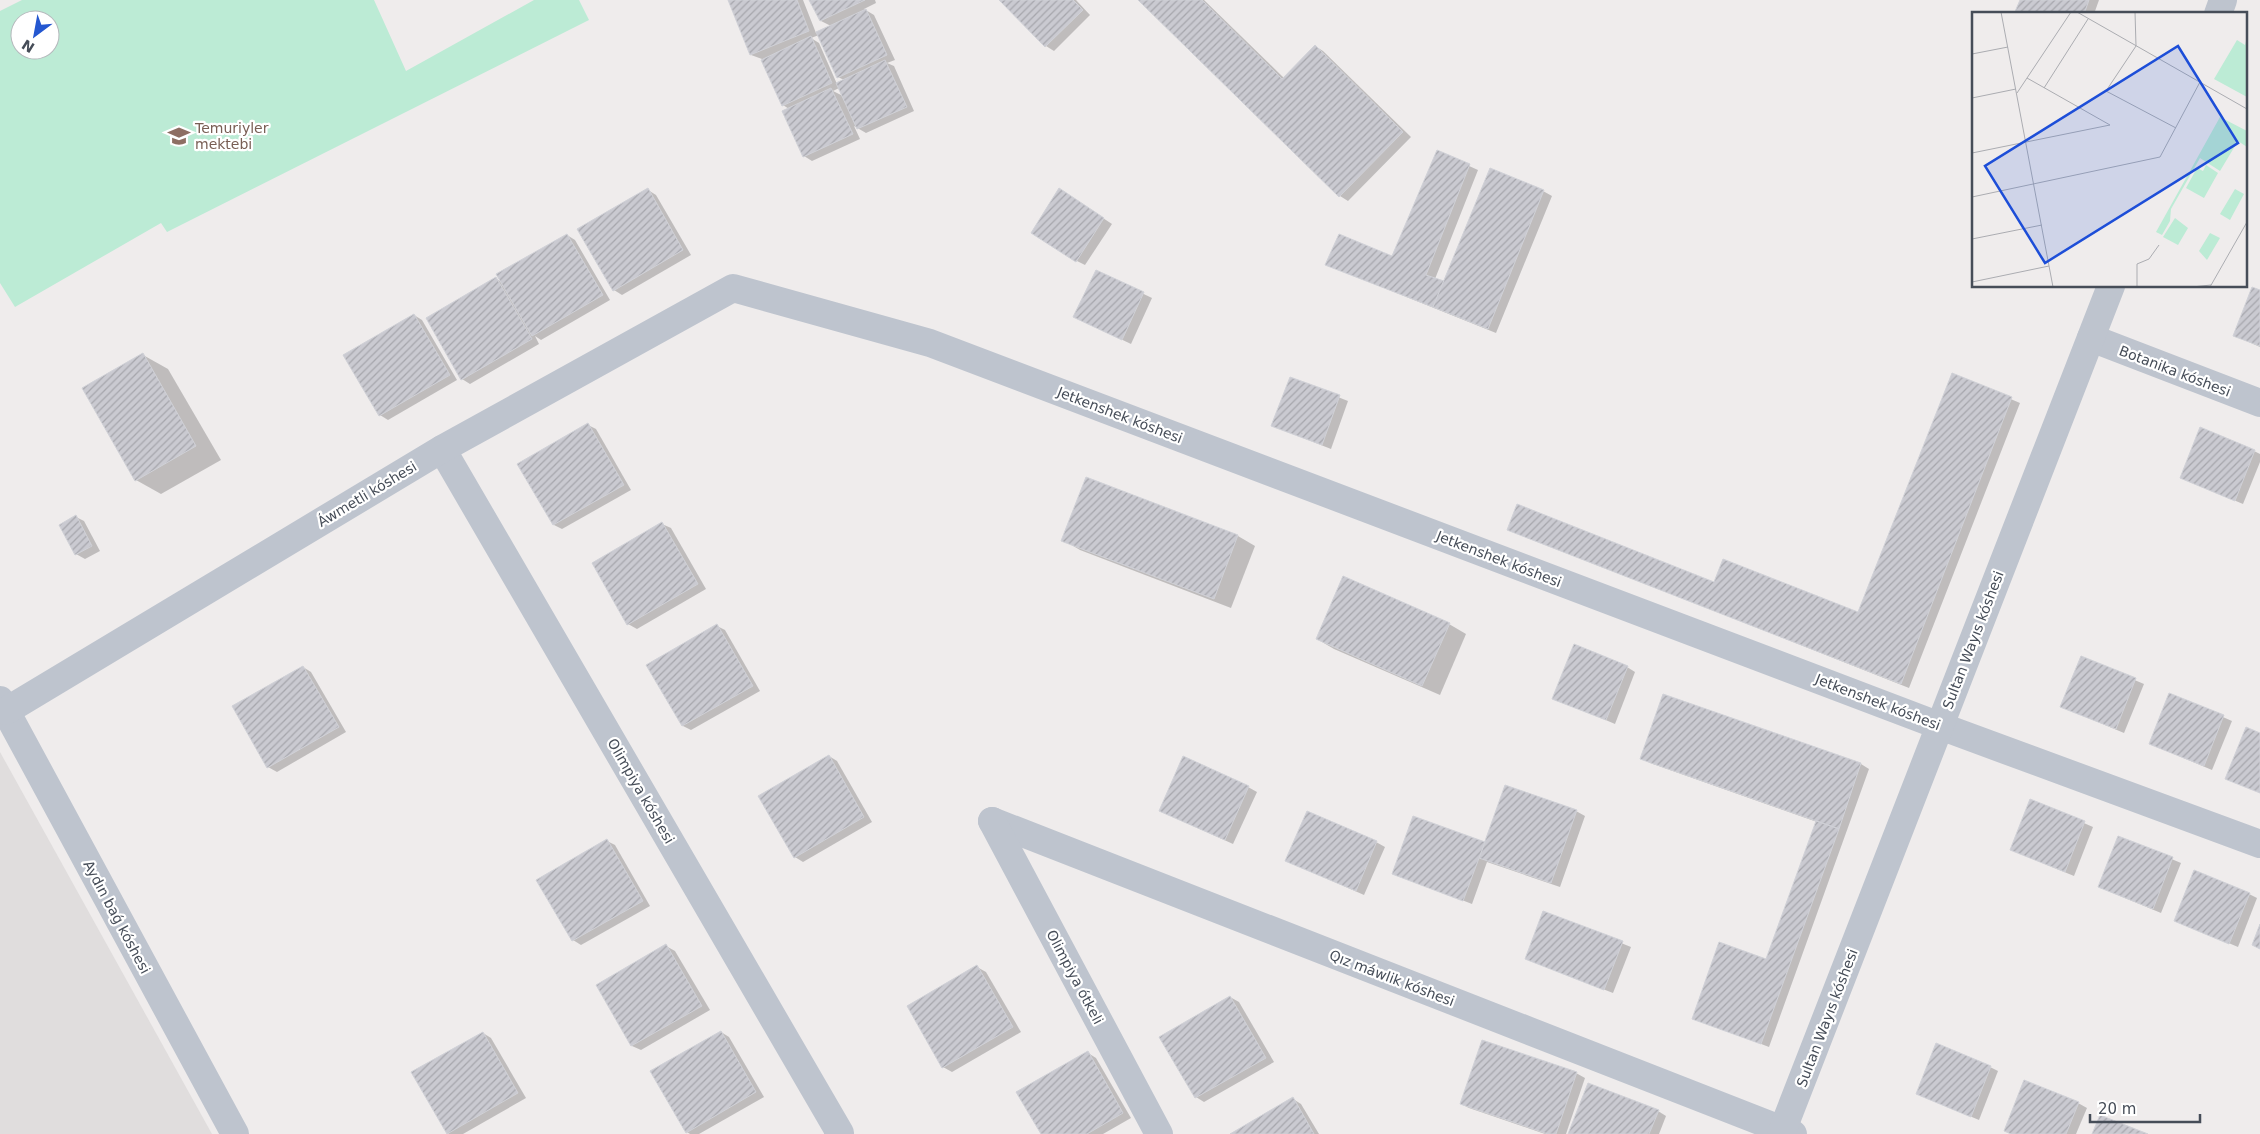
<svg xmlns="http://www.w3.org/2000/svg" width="2260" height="1134" font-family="'DejaVu Sans',sans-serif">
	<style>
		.education { fill: #e0dddd }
		.grass { fill: #bcebd5; fill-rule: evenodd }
		.shadow { fill: #0003; fill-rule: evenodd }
		.building { fill: url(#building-hatch); stroke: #d0d1d7 }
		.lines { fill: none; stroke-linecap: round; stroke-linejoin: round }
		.minor { stroke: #bec4ce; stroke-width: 28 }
		.labels { text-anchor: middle; stroke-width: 4.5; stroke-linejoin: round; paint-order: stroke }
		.education-label { font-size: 14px; fill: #785e54; stroke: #fff; text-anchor: start }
		.street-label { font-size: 14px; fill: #464d58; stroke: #fff }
		.inset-road { fill: none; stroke: #abacb1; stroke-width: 1 }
		.view { fill: #1d4ed8; fill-opacity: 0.15; stroke: #1d4ed8; stroke-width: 2.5 }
		.inset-edge { fill: none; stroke: #464d58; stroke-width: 2.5 }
	</style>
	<defs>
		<pattern id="building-hatch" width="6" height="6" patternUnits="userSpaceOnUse" patternTransform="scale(1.25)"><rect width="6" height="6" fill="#cacad1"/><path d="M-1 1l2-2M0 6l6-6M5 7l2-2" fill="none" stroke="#a6a6ac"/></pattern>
	</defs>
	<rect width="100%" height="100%" fill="#efecec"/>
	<path class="education" d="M 0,752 L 212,1134 L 0,1134 Z"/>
	<path class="grass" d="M 22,0 L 374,0 L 406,71 L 534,0 L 579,0 L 589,20 L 167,232 L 161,223 L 15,307 L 0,283 L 0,11 ZM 20,20 L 50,20 L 50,50 L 20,50 Z"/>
	<g class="shadow">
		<path d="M 729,0 L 803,0 L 816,33 L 831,26 L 821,21 L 811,0 L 875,0 L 876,3 L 864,9 L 874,15 L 895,60 L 887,63 L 894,66 L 914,111 L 866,133 L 854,126 L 860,139 L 812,161 L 804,156 L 789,109 L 783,105 L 762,59 L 751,55 ZM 819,35 L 838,77 L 844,80 L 837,84 L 819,43 L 811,38 ZM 839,88 L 843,96 L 833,91 Z"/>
		<path d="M 1001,0 L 1076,0 L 1090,15 L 1054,51 L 1046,46 Z"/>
		<path d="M 1140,0 L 1204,0 L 1284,78 L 1315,46 L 1323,51 L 1411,137 L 1348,201 L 1340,196 Z"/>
		<path d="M 2021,0 L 2099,0 L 2094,14 L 2016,14 Z"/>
		<path d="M 1438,152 L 1478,170 L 1435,279 L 1444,282 L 1543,191 L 1552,196 L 1496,333 L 1327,265 L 1392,258 Z"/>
		<path d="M 648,190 L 656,195 L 691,255 L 622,295 L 614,290 Z"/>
		<path d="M 1068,195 L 1112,224 L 1085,265 L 1077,261 Z"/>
		<path d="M 567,235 L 575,240 L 610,300 L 541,340 L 535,336 L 539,344 L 470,384 L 462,379 L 496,279 L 502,282 Z"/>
		<path d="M 1096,271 L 1152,298 L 1131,344 L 1083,321 Z"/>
		<path d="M 2260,291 L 2260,347 L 2235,336 Z"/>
		<path d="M 414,315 L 422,320 L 457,380 L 388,420 L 380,415 Z"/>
		<path d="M 143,355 L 168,369 L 221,460 L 161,494 L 136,480 Z"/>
		<path d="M 1952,374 L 2020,403 L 1909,688 L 1509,529 L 1715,583 L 1859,614 Z"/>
		<path d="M 1290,378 L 1348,401 L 1331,449 L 1273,426 Z"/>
		<path d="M 588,425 L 596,429 L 631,490 L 562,529 L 554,525 L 519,465 Z"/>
		<path d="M 2254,451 L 2260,454 L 2260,462 L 2243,504 L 2181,478 Z"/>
		<path d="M 1086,479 L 1238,536 L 1255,546 L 1231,608 L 1080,550 L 1063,540 Z"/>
		<path d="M 76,517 L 84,521 L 100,551 L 85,559 L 76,554 Z"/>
		<path d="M 662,524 L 671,528 L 706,589 L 637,629 L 628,624 Z"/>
		<path d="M 1449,624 L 1466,634 L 1440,695 L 1334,649 L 1317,639 Z"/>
		<path d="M 717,626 L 725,630 L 760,691 L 691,730 L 683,726 L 648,666 Z"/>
		<path d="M 2082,658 L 2144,684 L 2124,733 L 2062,707 Z"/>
		<path d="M 303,667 L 311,672 L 346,732 L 277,772 L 268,767 L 233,707 Z"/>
		<path d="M 1627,667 L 1635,672 L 1615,724 L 1554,698 Z"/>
		<path d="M 2170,694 L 2232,721 L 2212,770 L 2150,744 Z"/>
		<path d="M 1663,695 L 1861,764 L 1869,769 L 1769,1047 L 1693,1018 L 1767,961 L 1817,822 L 1650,763 L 1641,758 Z"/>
		<path d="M 829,756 L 837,761 L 872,822 L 803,862 L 795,857 Z"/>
		<path d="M 1248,787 L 1257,792 L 1233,844 L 1169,815 Z"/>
		<path d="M 2031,800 L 2093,827 L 2074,876 L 2011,850 Z"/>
		<path d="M 1576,811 L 1585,816 L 1560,887 L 1487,862 L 1472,904 L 1393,873 Z"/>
		<path d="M 2119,837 L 2181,863 L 2161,913 L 2108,891 Z"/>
		<path d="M 607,841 L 615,845 L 650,906 L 581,945 L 573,940 Z"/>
		<path d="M 1376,842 L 1385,847 L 1364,895 L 1287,861 Z"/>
		<path d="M 2249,894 L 2257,898 L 2238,947 L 2176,921 Z"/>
		<path d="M 1544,912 L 1631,947 L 1613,993 L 1526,959 Z"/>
		<path d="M 666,946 L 675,951 L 710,1010 L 641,1050 L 632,1046 L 597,985 Z"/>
		<path d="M 977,967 L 986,972 L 1021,1032 L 952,1072 L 943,1067 Z"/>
		<path d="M 1230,997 L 1239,1002 L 1274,1062 L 1204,1102 L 1196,1097 Z"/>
		<path d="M 721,1032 L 729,1037 L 764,1097 L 699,1134 L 690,1134 L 687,1132 Z"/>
		<path d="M 483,1033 L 491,1038 L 526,1098 L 463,1134 L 449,1134 L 448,1133 Z"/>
		<path d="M 1088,1053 L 1096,1058 L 1131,1118 L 1103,1134 L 1042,1134 Z"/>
		<path d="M 1990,1067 L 1998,1071 L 1979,1120 L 1917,1094 Z"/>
		<path d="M 1576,1073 L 1585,1078 L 1566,1134 L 1545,1134 L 1469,1108 L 1461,1104 Z"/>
		<path d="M 1293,1099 L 1301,1104 L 1319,1134 L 1233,1134 Z"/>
		<path d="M 2078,1103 L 2087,1108 L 2076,1134 L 2012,1134 Z"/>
		<path d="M 1658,1111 L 1666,1116 L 1659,1134 L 1569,1134 Z"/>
	</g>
	<g class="building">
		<path d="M 728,0 L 797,0 L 809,31 L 750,55 Z"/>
		<path d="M 809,0 L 865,0 L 820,21 Z"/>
		<path d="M 999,0 L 1073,0 L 1083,10 L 1045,47 Z"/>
		<path d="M 1138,0 L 1202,0 L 1282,79 L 1315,45 L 1403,132 L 1339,197 Z"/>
		<path d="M 2020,0 L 2089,0 L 2084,14 L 2014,14 Z"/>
		<path d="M 866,9 L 887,55 L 837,78 L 816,32 Z"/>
		<path d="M 811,36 L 832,83 L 782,106 L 761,60 Z"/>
		<path d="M 885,60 L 907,107 L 857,129 L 836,83 Z"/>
		<path d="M 831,88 L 853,134 L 803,157 L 782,111 Z"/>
		<path d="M 1437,150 L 1470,164 L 1426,275 L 1444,281 L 1433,307 L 1325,265 L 1339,234 L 1392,256 Z"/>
		<path d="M 1490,168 L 1544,190 L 1488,329 L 1433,307 Z"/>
		<path d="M 648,188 L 683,250 L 613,291 L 577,229 Z"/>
		<path d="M 1059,188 L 1104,218 L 1076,262 L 1031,233 Z"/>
		<path d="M 567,234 L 603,295 L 532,336 L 496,274 Z"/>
		<path d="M 1096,270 L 1144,292 L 1122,340 L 1073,317 Z"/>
		<path d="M 496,277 L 532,339 L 461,380 L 426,318 Z"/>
		<path d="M 2252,287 L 2260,290 L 2260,346 L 2233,336 Z"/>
		<path d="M 414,314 L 450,375 L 379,416 L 343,355 Z"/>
		<path d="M 143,353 L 196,446 L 135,481 L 82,388 Z"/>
		<path d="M 1952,373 L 2012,397 L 1901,684 L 1507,530 L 1517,504 L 1714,582 L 1723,559 L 1858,612 Z"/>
		<path d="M 1290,377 L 1340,395 L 1322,445 L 1271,426 Z"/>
		<path d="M 588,423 L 624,485 L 553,525 L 517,464 Z"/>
		<path d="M 2200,427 L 2255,450 L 2235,501 L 2180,478 Z"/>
		<path d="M 1086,477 L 1238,535 L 1214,599 L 1061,541 Z"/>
		<path d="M 76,515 L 92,546 L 75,555 L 59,525 Z"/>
		<path d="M 662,522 L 698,584 L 627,625 L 592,563 Z"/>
		<path d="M 1343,576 L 1450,623 L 1422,686 L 1316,639 Z"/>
		<path d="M 717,624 L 753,686 L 682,726 L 646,665 Z"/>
		<path d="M 1574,644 L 1628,666 L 1606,720 L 1552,699 Z"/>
		<path d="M 2081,656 L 2136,678 L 2116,729 L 2060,707 Z"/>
		<path d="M 303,666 L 339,727 L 267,768 L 232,706 Z"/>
		<path d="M 2169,693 L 2224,715 L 2204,766 L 2149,744 Z"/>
		<path d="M 1663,694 L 1861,763 L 1839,829 L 1640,759 Z"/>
		<path d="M 2246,727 L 2260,733 L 2260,793 L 2225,779 Z"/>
		<path d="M 829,755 L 864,817 L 794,858 L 758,796 Z"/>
		<path d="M 1183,756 L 1249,786 L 1225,840 L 1159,811 Z"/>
		<path d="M 1505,785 L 1577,810 L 1551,883 L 1479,858 Z"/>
		<path d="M 2030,799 L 2085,821 L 2065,872 L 2010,850 Z"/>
		<path d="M 1307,811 L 1377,841 L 1356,891 L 1285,861 Z"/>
		<path d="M 1413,816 L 1485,842 L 1463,901 L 1392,874 Z"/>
		<path d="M 1816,821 L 1839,829 L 1761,1044 L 1692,1019 L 1719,942 L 1766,959 Z"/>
		<path d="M 2118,836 L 2173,857 L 2153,909 L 2098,887 Z"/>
		<path d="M 607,839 L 643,901 L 572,941 L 536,880 Z"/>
		<path d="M 2194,870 L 2250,893 L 2229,944 L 2174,921 Z"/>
		<path d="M 1543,911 L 1623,941 L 1604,990 L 1525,959 Z"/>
		<path d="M 2260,924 L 2260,949 L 2252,945 Z"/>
		<path d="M 666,944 L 702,1006 L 631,1046 L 596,985 Z"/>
		<path d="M 977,965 L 1013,1027 L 942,1068 L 907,1006 Z"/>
		<path d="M 1230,996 L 1266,1058 L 1195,1098 L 1159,1037 Z"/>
		<path d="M 721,1031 L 756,1092 L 686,1133 L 650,1071 Z"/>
		<path d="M 483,1032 L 518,1093 L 447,1134 L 411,1072 Z"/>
		<path d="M 1482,1040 L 1577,1072 L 1556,1134 L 1548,1134 L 1460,1104 Z"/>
		<path d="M 1936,1043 L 1991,1066 L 1971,1117 L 1916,1094 Z"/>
		<path d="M 1088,1051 L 1123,1113 L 1087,1134 L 1041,1134 L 1016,1092 Z"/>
		<path d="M 2024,1080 L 2079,1102 L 2066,1134 L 2011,1134 L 2004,1131 Z"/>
		<path d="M 1588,1083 L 1659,1110 L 1649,1134 L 1568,1134 Z"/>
		<path d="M 1293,1097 L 1314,1134 L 1230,1134 Z"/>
		<path d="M 2100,1115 L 2148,1134 L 2092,1134 Z"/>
	</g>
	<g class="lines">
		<g class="minor">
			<path d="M 2218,14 L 2223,0"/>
			<path d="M 2091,338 L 2260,403"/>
			<path d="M 442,449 L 840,1133 L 838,1134"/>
			<path d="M 0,700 L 235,1134"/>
			<path d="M 6,711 L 442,449 L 733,288 L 930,343 L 1940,726 L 2260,844"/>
			<path d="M 992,821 L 1793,1134"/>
			<path d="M 992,821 L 1159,1134"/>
			<path d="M 1781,1134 L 2111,286"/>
		</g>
	</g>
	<defs>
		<g id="school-bare" transform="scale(1.725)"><path d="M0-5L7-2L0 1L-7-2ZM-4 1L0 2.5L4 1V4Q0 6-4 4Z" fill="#8d6e63" stroke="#fff" stroke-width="2.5" paint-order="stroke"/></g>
	</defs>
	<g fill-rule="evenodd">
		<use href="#school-bare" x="179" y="136"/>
	</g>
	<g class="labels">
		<g class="education-label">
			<text x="195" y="133">Temuriyler<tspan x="195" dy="16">mektebi</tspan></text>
		</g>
		<g class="street-label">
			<text transform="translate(2175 371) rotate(21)" y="5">Botanika kóshesi</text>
			<text transform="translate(1120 415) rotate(21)" y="5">Jetkenshek kóshesi</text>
			<text transform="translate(367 494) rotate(-31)" y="5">Áwmetli kóshesi</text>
			<text transform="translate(1499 559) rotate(21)" y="5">Jetkenshek kóshesi</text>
			<text transform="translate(1973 640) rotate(-69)" y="5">Sultan Wayıs kóshesi</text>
			<text transform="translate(1878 702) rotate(21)" y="5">Jetkenshek kóshesi</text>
			<text transform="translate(641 791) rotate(60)" y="5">Olimpiya kóshesi</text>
			<text transform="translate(117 917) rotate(62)" y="5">Aydın baǵ kóshesi</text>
			<text transform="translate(1075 977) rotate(62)" y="5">Olimpiya ótkeli</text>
			<text transform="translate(1392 978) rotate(21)" y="5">Qız máwlik kóshesi</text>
			<text transform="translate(1827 1018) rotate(-69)" y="5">Sultan Wayıs kóshesi</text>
		</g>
	</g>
	<g transform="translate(1972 12)">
		<rect width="275" height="275" fill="#efecec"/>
		<path d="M 275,25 L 275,85 L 242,67 L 265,28 L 273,33 ZM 248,105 L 275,119 L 275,135 L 266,129 L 248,159 L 228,146 L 199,197 L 198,209 L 190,223 L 184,220 ZM 234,153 L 246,161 L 232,186 L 214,176 L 225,156 L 231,159 ZM 263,177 L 272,182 L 258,208 L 248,202 ZM 203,206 L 216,216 L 206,233 L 191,225 ZM 238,221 L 248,226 L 235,248 L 227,239 Z" fill="#bcebd5"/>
		<path class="inset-road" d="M 29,0 L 81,275M 105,0 L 275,97M 163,0 L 164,34 L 134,79 L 204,116M 0,42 L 36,35M 55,66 L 138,113M 72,76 L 116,7M 45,81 L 99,0M 0,86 L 44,77M 0,141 L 138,113M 0,185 L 188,145 L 228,70M 0,227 L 70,213M 0,270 L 77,254M 165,275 L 165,252 L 177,247 L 187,233M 220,275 L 239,273M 238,275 L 275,210"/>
		<path class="view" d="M 206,34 L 266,131 L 73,251 L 13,154 Z"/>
		<rect width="275" height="275" class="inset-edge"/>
	</g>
	<g transform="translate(35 35) rotate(212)"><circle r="24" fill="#ffffff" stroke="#b5b8bc"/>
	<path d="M0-4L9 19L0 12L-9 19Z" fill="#2457d0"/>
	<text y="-8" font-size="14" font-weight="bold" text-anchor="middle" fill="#464d58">N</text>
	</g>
	<path d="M2090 1114v8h110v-8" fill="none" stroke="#464d58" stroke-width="2.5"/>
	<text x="2098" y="1114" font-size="15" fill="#464d58" stroke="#ffffff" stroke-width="4" paint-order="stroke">20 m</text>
</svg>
